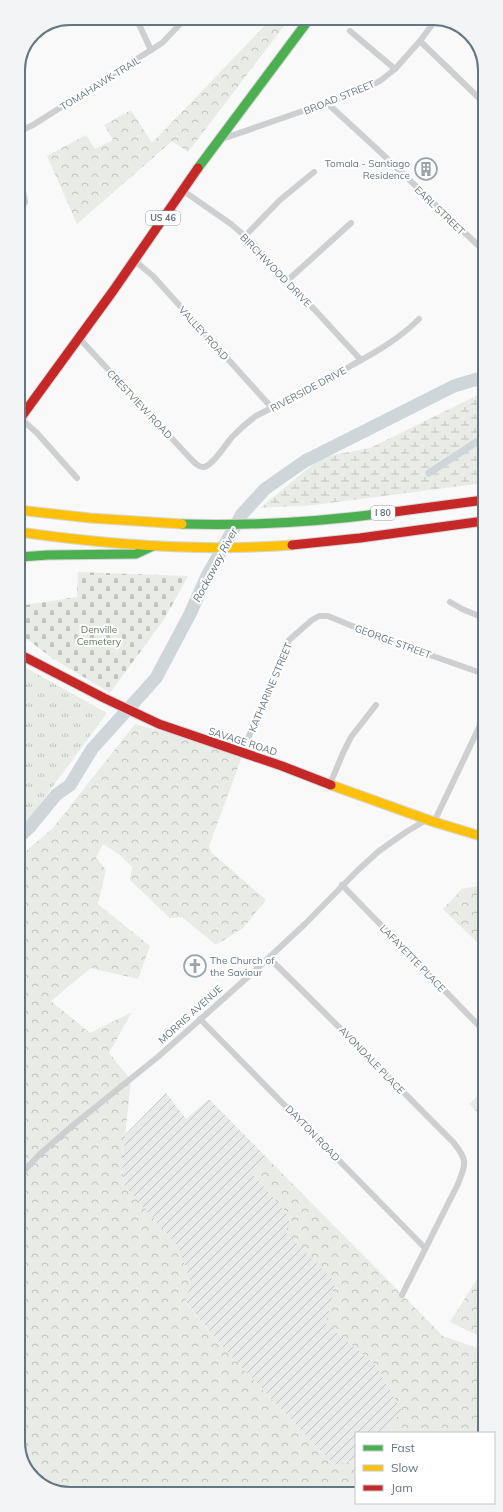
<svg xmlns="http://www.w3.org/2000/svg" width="503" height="1512" font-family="Mulish,sans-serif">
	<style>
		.industrial { fill: url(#industrial-furrows) }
		.forest { fill: url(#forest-crowns) }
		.wetland { fill: url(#wetland-marsh) }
		.cemetery { fill: url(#cemetery-stones) }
		.park { fill: url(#park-tufts) }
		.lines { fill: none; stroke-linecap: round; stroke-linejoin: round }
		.canal { stroke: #ced6d9; stroke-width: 7 }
		.river { stroke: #ced6d9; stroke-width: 13 }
		.fast-casing { stroke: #d5d6d7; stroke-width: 11 }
		.slow-casing { stroke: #d5d6d7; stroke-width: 11 }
		.jam-casing { stroke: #d5d6d7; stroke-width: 11 }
		.street { stroke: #cecfd0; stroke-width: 6 }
		.fast { stroke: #4caf50; stroke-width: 9 }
		.slow { stroke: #ffc107; stroke-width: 9 }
		.jam { stroke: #c62828; stroke-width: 9 }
		.labels { text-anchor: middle; stroke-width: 4; stroke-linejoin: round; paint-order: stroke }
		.shield { fill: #fff; stroke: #939fa8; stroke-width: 1 }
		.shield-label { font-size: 9px; font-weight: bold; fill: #657683 }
		.street-label { font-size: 10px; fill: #657683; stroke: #fff }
		.poi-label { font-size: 10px; fill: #657683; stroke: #fff; text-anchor: end }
		.park-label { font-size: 10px; fill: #687a64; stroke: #fff }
		.water-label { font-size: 11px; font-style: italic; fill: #60757c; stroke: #fff }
		.rim { fill: none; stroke: #657683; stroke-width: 2 }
	</style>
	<defs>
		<pattern id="industrial-furrows" width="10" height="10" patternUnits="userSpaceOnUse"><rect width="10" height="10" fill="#e8e9e9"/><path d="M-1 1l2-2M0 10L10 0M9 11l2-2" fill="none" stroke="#c0c1c2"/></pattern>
		<pattern id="forest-crowns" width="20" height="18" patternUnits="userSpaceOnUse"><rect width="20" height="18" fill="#e8ebe6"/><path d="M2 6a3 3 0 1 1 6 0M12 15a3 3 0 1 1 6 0" fill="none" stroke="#c0c3c0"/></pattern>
		<pattern id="wetland-marsh" width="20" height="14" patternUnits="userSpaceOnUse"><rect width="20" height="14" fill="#e8ebe6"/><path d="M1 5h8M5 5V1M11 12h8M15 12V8" fill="none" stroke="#c0c3c0"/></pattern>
		<pattern id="cemetery-stones" width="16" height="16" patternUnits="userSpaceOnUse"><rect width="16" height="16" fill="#e8ebe6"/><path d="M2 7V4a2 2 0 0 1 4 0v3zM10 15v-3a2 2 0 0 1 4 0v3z" fill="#c0c3c0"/></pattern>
		<pattern id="park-tufts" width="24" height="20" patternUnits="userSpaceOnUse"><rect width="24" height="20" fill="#e8ebe6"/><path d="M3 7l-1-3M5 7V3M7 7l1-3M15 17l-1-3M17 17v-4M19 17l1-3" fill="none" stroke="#c0c3c0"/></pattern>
	</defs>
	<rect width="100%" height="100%" fill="#f9f9f9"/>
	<path class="industrial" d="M 166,1093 L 186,1119 L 209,1099 L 268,1159 L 253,1174 L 286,1212 L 291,1225 L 285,1231 L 336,1282 L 327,1324 L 375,1364 L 402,1411 L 384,1433 L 356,1433 L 356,1460 L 334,1465 L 227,1352 L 185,1301 L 191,1283 L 124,1185 L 122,1166 L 125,1135 Z"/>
	<g class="forest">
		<path d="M 272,18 L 290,18 L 188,152 L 172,141 L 77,224 L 47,156 L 86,135 L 95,149 L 113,140 L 104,125 L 131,110 L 152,143 Z"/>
		<path d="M 135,724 L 243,754 L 209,846 L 211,852 L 266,900 L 243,928 L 216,945 L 182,917 L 170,918 L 130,880 L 132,867 L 120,855 L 103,844 L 96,858 L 106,870 L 98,904 L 150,946 L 138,979 L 91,968 L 51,1001 L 90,1033 L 132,1012 L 109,1053 L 131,1080 L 122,1166 L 124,1185 L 178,1246 L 191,1283 L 185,1302 L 227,1352 L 334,1465 L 356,1460 L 356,1493 L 67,1494 L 36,1481 L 20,1455 L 19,857 L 53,828 Z"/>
		<path d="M 484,885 L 484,949 L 443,909 L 462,889 Z"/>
		<path d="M 485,1089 L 485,1120 L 469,1104 Z"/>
		<path d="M 268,1159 L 443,1336 L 477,1348 L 485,1357 L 485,1433 L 384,1433 L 402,1411 L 375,1364 L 326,1324 L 335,1282 L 284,1231 L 291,1225 L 286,1212 L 253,1174 Z"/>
		<path d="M 485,1266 L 485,1317 L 481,1337 L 450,1322 Z"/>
	</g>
	<path class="wetland" d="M 484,392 L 484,483 L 314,505 L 260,508 L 322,457 L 370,448 Z"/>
	<path class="cemetery" d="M 78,572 L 188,576 L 165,618 L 110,693 L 52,658 L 19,633 L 19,606 L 77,597 Z"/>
	<path class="park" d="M 19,664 L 107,713 L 31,816 L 19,827 Z"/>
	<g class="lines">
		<path class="canal" d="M 429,473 L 484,437"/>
		<path class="river" d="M 19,837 L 29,828 L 56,795 L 70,785 L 92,749 L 156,678 L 190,614 L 207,576 L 242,514 L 265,489 L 305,461 L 454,386 L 484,377"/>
		<g class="fast-casing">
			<g id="fast">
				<path d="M 198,168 L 310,18"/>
				<path d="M 182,524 C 251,526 318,522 386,513"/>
				<path d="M 19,557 L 48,555 L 136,554 L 153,546"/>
			</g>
		</g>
		<g class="slow-casing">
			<g id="slow">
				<path d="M 19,510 L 90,518 L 182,524"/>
				<path d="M 19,532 C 110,545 201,552 292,545"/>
				<path d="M 331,785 L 434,822 L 484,837"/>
			</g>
		</g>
		<g class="jam-casing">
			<g id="jam">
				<path d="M 19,420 L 113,291 L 198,168"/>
				<path d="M 386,513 L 484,500"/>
				<path d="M 292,545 L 360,538 L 484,521"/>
				<path d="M 19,654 L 104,698 L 159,724 L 282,766 L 331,785"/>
			</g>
		</g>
		<g class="street">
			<path d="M 136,18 L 151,50"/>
			<path d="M 350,31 L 395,69"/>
			<path d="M 420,41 L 483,102"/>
			<path d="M 327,103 L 377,149 L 484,251"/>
			<path d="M 18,132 L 33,125 L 162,43 L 186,18"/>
			<path d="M 219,140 L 352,94 L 380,81 L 395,69 L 420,41 L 437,18"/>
			<path d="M 18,163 L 25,202 L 23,206 L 18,210"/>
			<path d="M 182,190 L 231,224 L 254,244 L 361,360"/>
			<path d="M 245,236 L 280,200 L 314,172"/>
			<path d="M 134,260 L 153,276 L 272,408"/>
			<path d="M 288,280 L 351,223"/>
			<path d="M 79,338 L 189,457 C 193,461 198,468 204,467 C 213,465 226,444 232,437 C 240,429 247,422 256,416 C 289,399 322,383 354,364 C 378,351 400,338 419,319"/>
			<path d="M 20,418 L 37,433 L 77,478"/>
			<path d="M 450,602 L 462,609 L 484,618"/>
			<path d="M 242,753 L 289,640 L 312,620 L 319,616 L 328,616 L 376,636 L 484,674"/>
			<path d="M 330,784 L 343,753 L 351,737 L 376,705"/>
			<path d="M 434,822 L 484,717"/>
			<path d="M 342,885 L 484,1031"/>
			<path d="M 269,958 C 331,1018 392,1081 453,1142 C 468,1160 466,1163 458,1184 L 402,1295"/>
			<path d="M 200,1019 L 425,1248"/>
			<path d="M 19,1176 L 40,1154 L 72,1126 L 159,1056 L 248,977 L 305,924 L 358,870 L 379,851 L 406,832 L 428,819"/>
		</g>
		<use href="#fast" class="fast"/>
		<use href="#slow" class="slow"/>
		<use href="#jam" class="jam"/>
	</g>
	<defs>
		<g id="building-ring" transform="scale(1.15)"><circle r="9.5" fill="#fff" stroke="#99a4ac" stroke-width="1.5"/><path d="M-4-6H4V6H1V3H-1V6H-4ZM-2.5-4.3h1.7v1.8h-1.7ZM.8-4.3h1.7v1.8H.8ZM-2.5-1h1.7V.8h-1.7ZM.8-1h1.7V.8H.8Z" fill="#99a4ac"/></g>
		<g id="church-ring" transform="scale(1.15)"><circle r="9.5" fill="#fff" stroke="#99a4ac" stroke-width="1.5"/><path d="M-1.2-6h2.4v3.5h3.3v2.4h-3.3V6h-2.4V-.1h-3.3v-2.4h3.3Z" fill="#99a4ac"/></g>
	</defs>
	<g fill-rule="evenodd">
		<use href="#building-ring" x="426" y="169"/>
		<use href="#church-ring" x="195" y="966"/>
	</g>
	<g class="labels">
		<g class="shield">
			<rect x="146" y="211" width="34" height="14" rx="3"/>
			<rect x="371" y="506" width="24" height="14" rx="3"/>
		</g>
		<g class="shield-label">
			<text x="163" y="221">US 46</text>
			<text x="383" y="516">I 80</text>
		</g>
		<g class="street-label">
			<text transform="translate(100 83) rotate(-32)" y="4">TOMAHAWK TRAIL</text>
			<text transform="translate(339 97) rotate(-22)" y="4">BROAD STREET</text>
			<text transform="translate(440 210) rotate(44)" y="4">EARL STREET</text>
			<text transform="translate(276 270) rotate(46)" y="4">BIRCHWOOD DRIVE</text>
			<text transform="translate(204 333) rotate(48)" y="4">VALLEY ROAD</text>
			<text transform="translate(308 389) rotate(-28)" y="4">RIVERSIDE DRIVE</text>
			<text transform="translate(140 404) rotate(47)" y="4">CRESTVIEW ROAD</text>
			<text transform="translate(393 641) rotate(20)" y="4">GEORGE STREET</text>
			<text transform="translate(270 687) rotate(-67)" y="4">KATHARINE STREET</text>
			<text transform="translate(243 741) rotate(18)" y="4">SAVAGE ROAD</text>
			<text transform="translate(413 958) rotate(46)" y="4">LAFAYETTE PLACE</text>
			<text transform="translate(190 1014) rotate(-42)" y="4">MORRIS AVENUE</text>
			<text transform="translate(372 1060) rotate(46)" y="4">AVONDALE PLACE</text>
			<text transform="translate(313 1133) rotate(46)" y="4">DAYTON ROAD</text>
		</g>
		<g class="poi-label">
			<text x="410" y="167">Tomala - Santiago<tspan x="410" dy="12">Residence</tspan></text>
			<text x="210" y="964" text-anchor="start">The Church of<tspan x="210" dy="12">the Saviour</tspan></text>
		</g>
		<g class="park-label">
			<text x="99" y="633">Denville<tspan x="99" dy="12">Cemetery</tspan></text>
		</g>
		<g class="water-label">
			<text transform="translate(215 565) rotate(-62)" y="4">Rockaway River</text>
		</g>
	</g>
	<path d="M0 0H503V1512H0ZM70 25H433A45 45 0 0 1 478 70V1442A45 45 0 0 1 433 1487H70A45 45 0 0 1 25 1442V70A45 45 0 0 1 70 25Z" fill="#f3f4f5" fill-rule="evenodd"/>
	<path class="rim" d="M70 25H433A45 45 0 0 1 478 70V1442A45 45 0 0 1 433 1487H70A45 45 0 0 1 25 1442V70A45 45 0 0 1 70 25Z"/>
	<rect x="355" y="1432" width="140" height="72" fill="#ffffff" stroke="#c1c8cd"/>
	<rect x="363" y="1445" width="20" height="6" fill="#4caf50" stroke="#c1c8cd"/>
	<text x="391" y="1452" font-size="12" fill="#657683">Fast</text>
	<rect x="363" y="1465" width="20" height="6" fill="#ffc107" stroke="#c1c8cd"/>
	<text x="391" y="1472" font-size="12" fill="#657683">Slow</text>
	<rect x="363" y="1485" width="20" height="6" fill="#c62828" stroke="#c1c8cd"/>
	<text x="391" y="1492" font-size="12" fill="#657683">Jam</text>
</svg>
